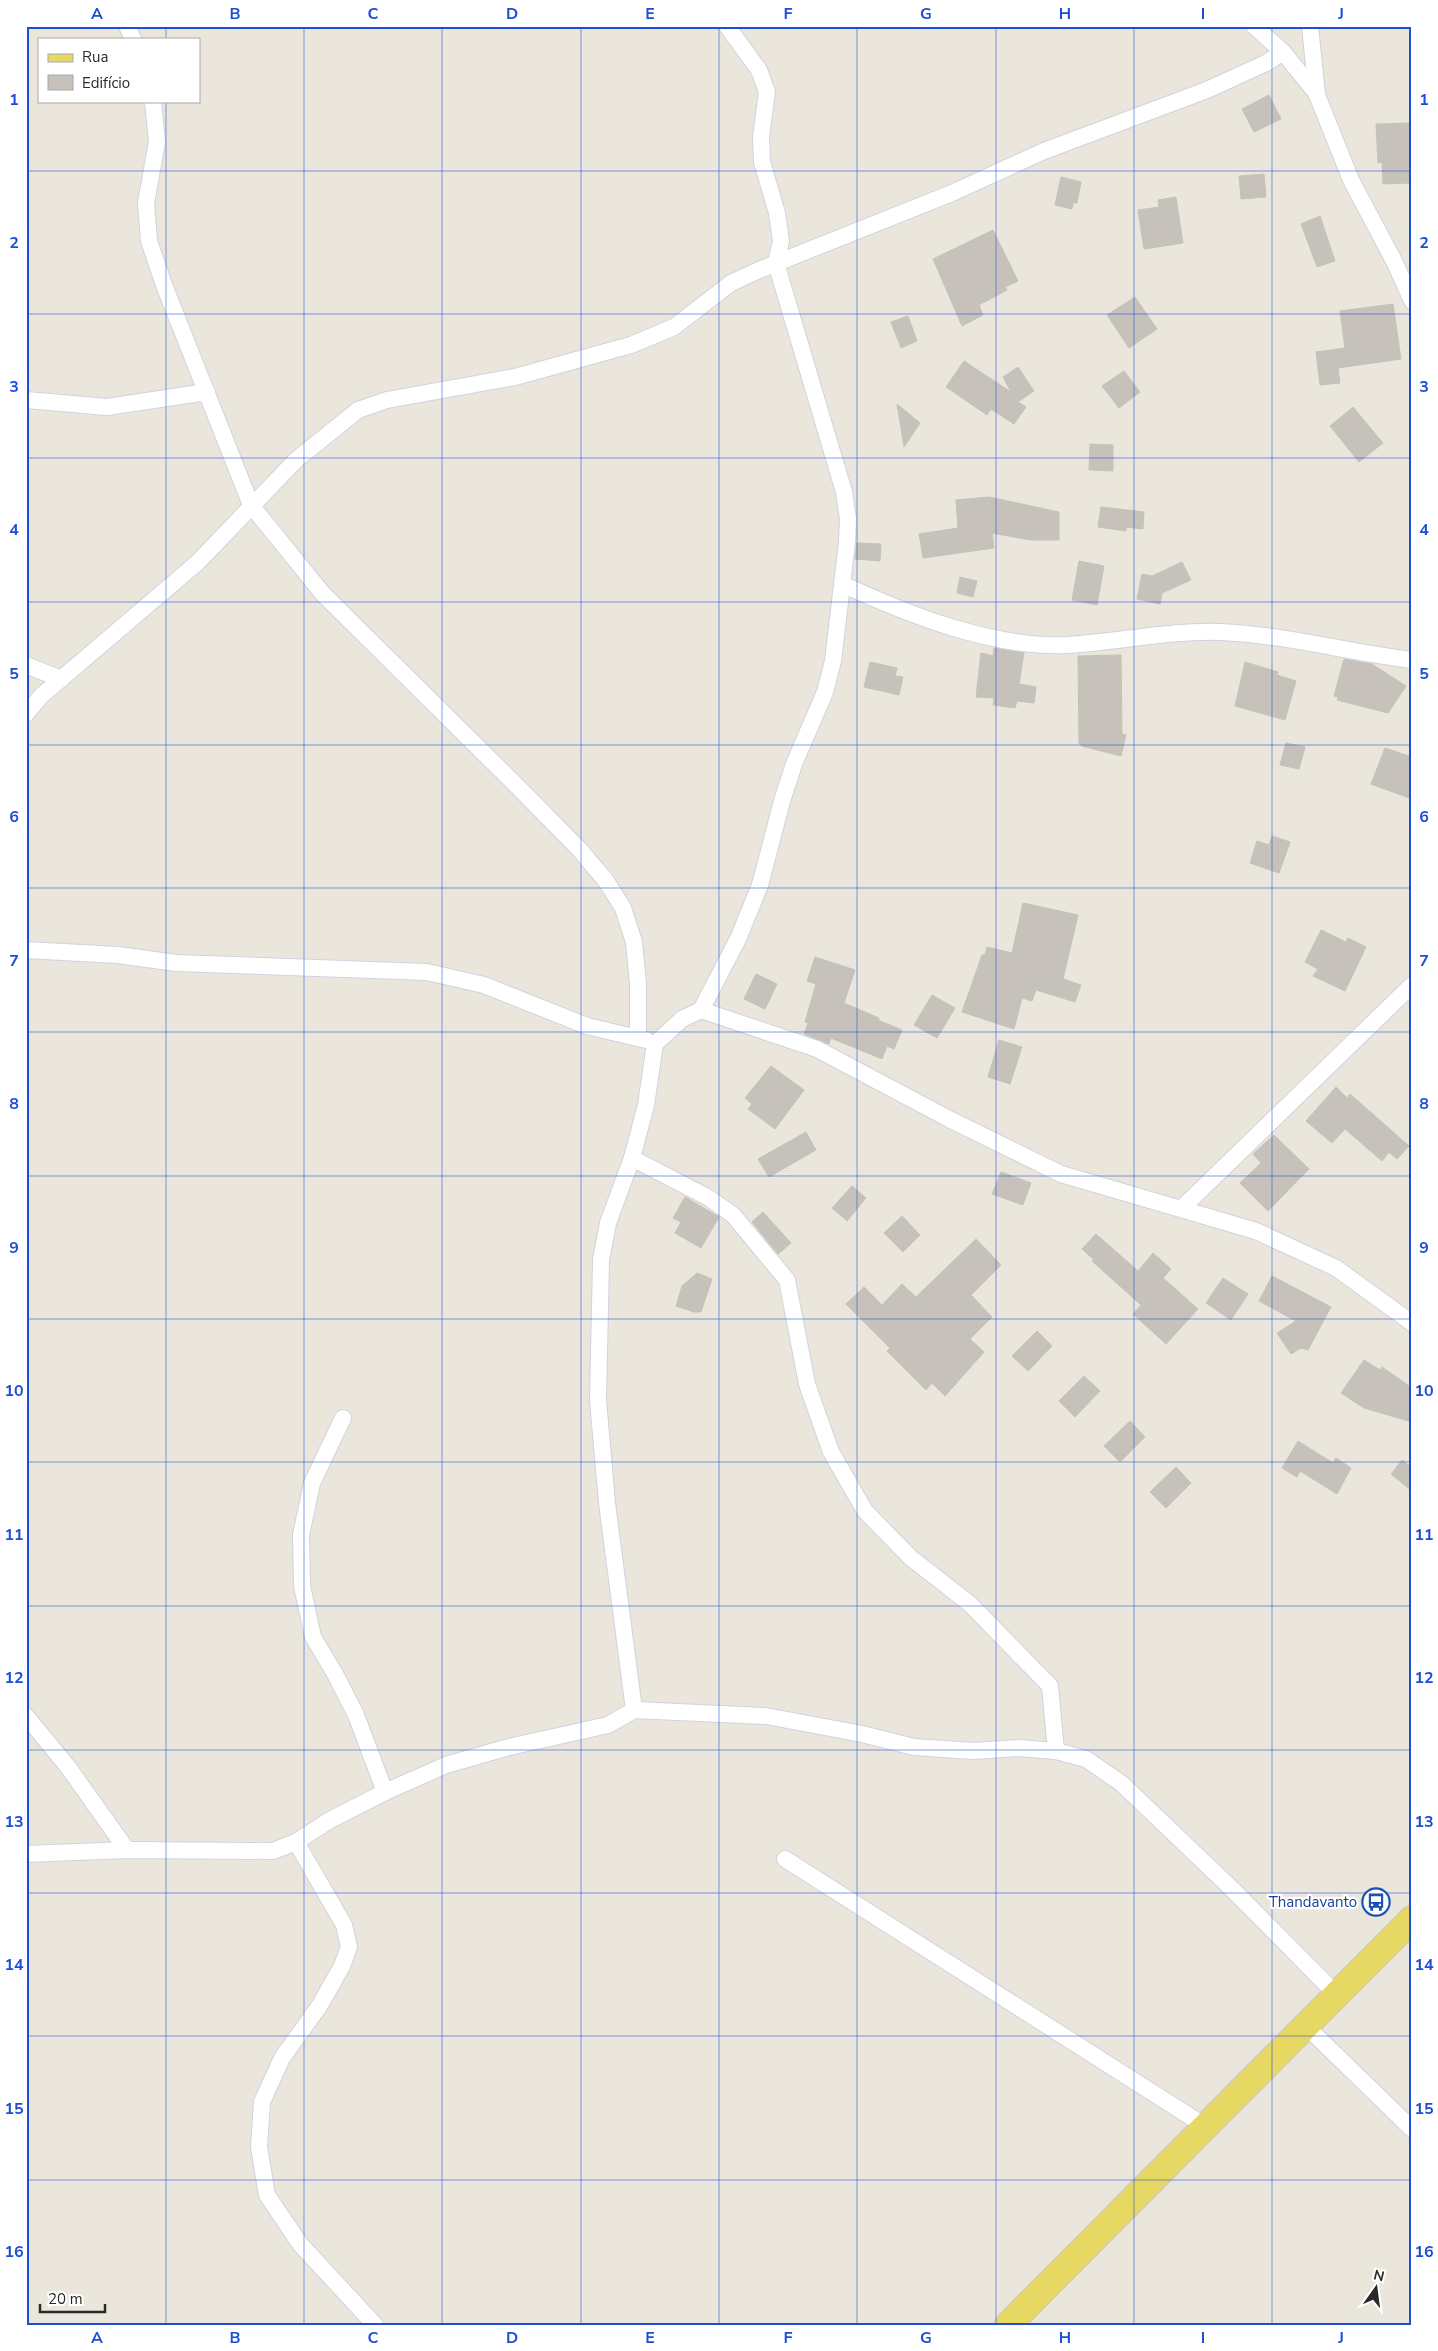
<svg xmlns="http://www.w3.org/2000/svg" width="1438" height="2351" font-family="'Nunito Sans',sans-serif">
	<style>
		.building { fill: #c6c2bb; stroke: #c5c2b5 }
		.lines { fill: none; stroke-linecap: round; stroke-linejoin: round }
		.minor-casing { stroke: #d1d2e1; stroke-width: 18 }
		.primary-casing { stroke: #c7c7c7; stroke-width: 28 }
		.minor { stroke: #fff; stroke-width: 16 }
		.primary { stroke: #e7d864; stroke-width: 26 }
		.grid { fill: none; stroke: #1d4ed8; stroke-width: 1; stroke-opacity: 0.55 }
		.labels { text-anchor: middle; stroke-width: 4.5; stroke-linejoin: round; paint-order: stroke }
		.transit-label { font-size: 15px; fill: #164399; stroke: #fff; text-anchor: end }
		.neatline { fill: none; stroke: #1d4ed8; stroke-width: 2 }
		.grid-label { font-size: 16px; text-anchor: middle; font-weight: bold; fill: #1d4ed8 }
	</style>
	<rect width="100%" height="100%" fill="#eae6db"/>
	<g class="building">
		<path d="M 1269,95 L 1281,119 L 1254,132 L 1242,109 Z"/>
		<path d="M 1412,123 L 1412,183 L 1383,184 L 1382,162 L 1378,163 L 1376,124 Z"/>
		<path d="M 1264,174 L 1266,197 L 1241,199 L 1239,176 Z"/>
		<path d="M 1061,177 L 1081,182 L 1077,203 L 1073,203 L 1072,209 L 1055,205 Z"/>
		<path d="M 1176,197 L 1183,243 L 1144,249 L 1138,210 L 1159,207 L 1158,200 Z"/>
		<path d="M 1320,216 L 1335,261 L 1317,267 L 1301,224 Z"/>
		<path d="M 993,230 L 1018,281 L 1005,287 L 1007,290 L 979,305 L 983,315 L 962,326 L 933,259 Z"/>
		<path d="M 1135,297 L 1157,329 L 1129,348 L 1107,315 Z"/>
		<path d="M 1393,304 L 1401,359 L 1338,368 L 1340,383 L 1320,385 L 1316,352 L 1345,348 L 1340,311 Z"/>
		<path d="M 908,316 L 917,341 L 901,348 L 891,322 Z"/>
		<path d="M 964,361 L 1011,392 L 1003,377 L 1018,367 L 1034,391 L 1018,402 L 1026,407 L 1014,424 L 991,409 L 987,415 L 946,387 Z"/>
		<path d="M 1124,371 L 1140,392 L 1119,408 L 1102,386 Z"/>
		<path d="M 897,404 L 920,423 L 904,447 Z"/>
		<path d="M 1353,407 L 1383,443 L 1359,462 L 1330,426 Z"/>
		<path d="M 1090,444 L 1113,445 L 1113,471 L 1089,470 Z"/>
		<path d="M 989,497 L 1059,512 L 1059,540 L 1030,540 L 992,533 L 994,548 L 923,558 L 919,534 L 958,528 L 956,500 Z"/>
		<path d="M 1101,507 L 1144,512 L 1143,529 L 1126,527 L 1126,531 L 1098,527 Z"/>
		<path d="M 857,543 L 881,544 L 880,561 L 855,559 Z"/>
		<path d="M 1079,561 L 1104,566 L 1097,605 L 1072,600 Z"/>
		<path d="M 1182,562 L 1191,580 L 1162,593 L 1160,604 L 1137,599 L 1142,574 L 1152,576 Z"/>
		<path d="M 960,577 L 977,581 L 973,597 L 957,593 Z"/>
		<path d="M 994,648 L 1024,653 L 1019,684 L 1036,687 L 1034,703 L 1017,701 L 1015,708 L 993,705 L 994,698 L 976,697 L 981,653 L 993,656 Z"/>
		<path d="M 1121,655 L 1122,734 L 1126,735 L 1121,756 L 1082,746 L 1079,743 L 1078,656 Z"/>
		<path d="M 1344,659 L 1372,664 L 1406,686 L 1388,713 L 1337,700 L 1338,697 L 1334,696 Z"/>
		<path d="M 870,662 L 897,668 L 895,676 L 903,677 L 899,695 L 864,687 Z"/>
		<path d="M 1245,662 L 1278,672 L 1277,675 L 1296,681 L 1285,720 L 1235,706 Z"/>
		<path d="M 1286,743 L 1305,747 L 1299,769 L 1280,765 Z"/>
		<path d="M 1385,748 L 1412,757 L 1412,799 L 1371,784 Z"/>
		<path d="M 1272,836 L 1290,842 L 1279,873 L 1250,863 L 1257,841 L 1269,845 Z"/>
		<path d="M 1023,903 L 1078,915 L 1063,979 L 1081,985 L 1075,1002 L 1036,990 L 1032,1001 L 1022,998 L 1014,1029 L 962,1012 L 982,955 L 985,955 L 987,947 L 1012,953 Z"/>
		<path d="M 1321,930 L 1346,942 L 1348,938 L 1366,947 L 1345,991 L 1313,976 L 1318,969 L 1305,962 Z"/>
		<path d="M 815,957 L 855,970 L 844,1003 L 879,1018 L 878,1020 L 902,1030 L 894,1049 L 887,1046 L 882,1059 L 831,1038 L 829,1044 L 804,1034 L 808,1023 L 805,1022 L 816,984 L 807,981 Z"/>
		<path d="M 756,974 L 777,984 L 765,1009 L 744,999 Z"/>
		<path d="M 932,995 L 955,1008 L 937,1038 L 914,1025 Z"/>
		<path d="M 999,1040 L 1022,1047 L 1010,1084 L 988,1077 Z"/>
		<path d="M 771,1066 L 804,1090 L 775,1129 L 748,1109 L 752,1104 L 745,1098 Z"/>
		<path d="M 1336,1087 L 1347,1098 L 1350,1094 L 1409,1146 L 1397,1159 L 1389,1152 L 1382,1161 L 1345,1129 L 1332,1143 L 1306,1121 Z"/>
		<path d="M 806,1132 L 816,1150 L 769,1177 L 758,1159 Z"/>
		<path d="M 1274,1135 L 1309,1169 L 1268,1211 L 1240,1183 L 1261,1163 L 1253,1154 Z"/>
		<path d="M 1001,1172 L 1031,1183 L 1023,1205 L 992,1194 Z"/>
		<path d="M 852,1186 L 866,1198 L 847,1221 L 832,1208 Z"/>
		<path d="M 685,1197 L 719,1217 L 701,1248 L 675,1233 L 681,1222 L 673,1218 Z"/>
		<path d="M 763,1212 L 791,1243 L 778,1254 L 752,1222 Z"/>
		<path d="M 902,1216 L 920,1235 L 903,1252 L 884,1233 Z"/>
		<path d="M 1096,1234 L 1138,1271 L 1153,1253 L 1171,1269 L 1163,1278 L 1198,1309 L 1166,1344 L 1133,1314 L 1141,1305 L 1092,1261 L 1094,1260 L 1082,1249 Z"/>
		<path d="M 976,1239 L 1001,1265 L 971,1295 L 992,1317 L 970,1339 L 984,1352 L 945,1396 L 932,1383 L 926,1390 L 887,1351 L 890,1348 L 846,1304 L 864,1287 L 882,1305 L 902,1284 L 916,1297 Z"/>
		<path d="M 697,1273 L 712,1279 L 701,1312 L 694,1312 L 676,1306 L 682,1286 Z"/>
		<path d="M 1272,1276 L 1331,1307 L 1308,1350 L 1301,1348 L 1291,1354 L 1277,1333 L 1296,1321 L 1259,1301 Z"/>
		<path d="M 1223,1278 L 1248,1294 L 1231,1320 L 1206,1303 Z"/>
		<path d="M 1037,1331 L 1052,1346 L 1028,1371 L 1012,1356 Z"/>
		<path d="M 1364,1360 L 1380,1370 L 1382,1367 L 1412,1388 L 1412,1422 L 1364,1408 L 1341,1393 Z"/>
		<path d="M 1084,1376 L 1100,1391 L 1075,1417 L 1059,1401 Z"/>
		<path d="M 1130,1421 L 1145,1437 L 1120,1462 L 1104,1446 Z"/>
		<path d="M 1298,1441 L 1333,1463 L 1336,1458 L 1351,1468 L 1337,1494 L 1300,1471 L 1297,1477 L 1282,1468 Z"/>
		<path d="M 1402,1460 L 1412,1468 L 1412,1491 L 1391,1474 Z"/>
		<path d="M 1176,1467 L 1191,1483 L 1166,1508 L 1150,1492 Z"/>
	</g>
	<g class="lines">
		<g class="minor-casing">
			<g id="minor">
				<path d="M 127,26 L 133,39"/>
				<path d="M 1254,26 L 1283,52 L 1317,94"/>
				<path d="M 1310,26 L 1317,95 L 1351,180 L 1395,263 L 1412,301"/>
				<path d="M 153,101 L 157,142 L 146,203 L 149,241 L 164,285 L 251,505 L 323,594 L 520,789 L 580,850 L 606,881 L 623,908 L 634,942 L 638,984 L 638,1037"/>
				<path d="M 26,400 L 107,407 L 207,392"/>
				<path d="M 842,584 C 909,615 992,648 1067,645 C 1118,642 1170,630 1221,632 C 1285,635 1348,652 1412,660"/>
				<path d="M 26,665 L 61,679"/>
				<path d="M 26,714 L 41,696 L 197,563 L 296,460 L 358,410 L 387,400 L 515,377 L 631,345 L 674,327 L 731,283 L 759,270 L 952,193 L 1044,151 L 1207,90 L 1266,63 L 1283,52"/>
				<path d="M 26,950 L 118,955 L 176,963 L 427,972 L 484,985 L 587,1026 L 646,1040"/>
				<path d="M 701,1010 L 817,1049 L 951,1120 L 1061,1174 L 1256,1231 L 1336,1268 L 1412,1323"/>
				<path d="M 632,1158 L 709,1198 L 733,1215 L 787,1280 L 807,1384 L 831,1452 L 865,1511 L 911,1558 L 970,1604 L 1050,1686 L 1056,1751"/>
				<path d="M 1182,1208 L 1412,985"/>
				<path d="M 343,1418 L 312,1483 L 301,1535 L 302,1586 L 313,1637 L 335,1674 L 356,1715 L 385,1792"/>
				<path d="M 634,1710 L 607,1503 L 598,1400 L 601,1260 L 608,1223 L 632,1158 L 646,1105 L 655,1044 L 682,1019 L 701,1010 L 738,939 L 760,885 L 782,801 L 794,764 L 825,692 L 833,661 L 847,542 L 848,519 L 844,492 L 776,263 L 781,241 L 777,213 L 762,162 L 761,137 L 767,92 L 759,70 L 727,26"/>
				<path d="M 26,1716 L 68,1767 L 127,1850"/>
				<path d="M 296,1842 L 344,1925 L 349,1947 L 342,1966 L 320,2005 L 282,2058 L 262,2102 L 259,2147 L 267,2195 L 300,2244 L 375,2325"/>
				<path d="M 26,1854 L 127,1850 L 273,1851 L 296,1842 L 330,1820 L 385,1792 L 446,1765 L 509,1747 L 608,1725 L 634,1710 L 766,1716 L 862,1734 L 914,1747 L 974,1751 L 1018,1748 L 1056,1751 L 1086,1759 L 1121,1783 L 1231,1888 L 1337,1995"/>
				<path d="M 785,1859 L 1205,2126"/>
				<path d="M 1305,2025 L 1412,2129"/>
			</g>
		</g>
		<g class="primary-casing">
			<path id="primary" d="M 1008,2325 L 1412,1919"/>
		</g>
		<use href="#minor" class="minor"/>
		<use href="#primary" class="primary"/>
	</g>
	<path class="grid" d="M 166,26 L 166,39M 304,26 L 304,2325M 442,26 L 442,2325M 581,26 L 581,2325M 719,26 L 719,2325M 857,26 L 857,2325M 996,26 L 996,2325M 1134,26 L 1134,2325M 1272,26 L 1272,2325M 166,101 L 166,2325M 26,171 L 1412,171M 26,314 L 1412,314M 26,458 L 1412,458M 26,602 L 1412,602M 26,745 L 1412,745M 26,888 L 1412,888M 26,1032 L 1412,1032M 26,1176 L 1412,1176M 26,1319 L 1412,1319M 26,1462 L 1412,1462M 26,1606 L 1412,1606M 26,1750 L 1412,1750M 26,1893 L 1412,1893M 26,2036 L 1412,2036M 26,2180 L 1412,2180"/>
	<defs>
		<g id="bus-ring" transform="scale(1.4375)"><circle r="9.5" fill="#fff" stroke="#1a4fb4" stroke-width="1.5"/><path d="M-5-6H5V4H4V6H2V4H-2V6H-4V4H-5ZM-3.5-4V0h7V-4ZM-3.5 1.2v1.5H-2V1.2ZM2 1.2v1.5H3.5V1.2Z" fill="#1a4fb4"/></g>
	</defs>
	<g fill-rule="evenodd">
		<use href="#bus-ring" x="1376" y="1902"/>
	</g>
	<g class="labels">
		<g class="transit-label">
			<text x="1357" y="1907">Thandavanto</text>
		</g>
	</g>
	<rect width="1438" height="2351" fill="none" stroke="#ffffff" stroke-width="55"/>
	<rect x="38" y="38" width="162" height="65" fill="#ffffff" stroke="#a9a9a9"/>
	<rect x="48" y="54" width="25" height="8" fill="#e7d864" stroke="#a9a9a9"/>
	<text x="82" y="62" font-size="15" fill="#292929">Rua</text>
	<rect x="48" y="75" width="25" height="15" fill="#c6c2bb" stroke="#a9a9a9"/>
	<text x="82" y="88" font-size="15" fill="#292929">Edifício</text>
	<g transform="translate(1376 2288) rotate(14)" stroke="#ffffff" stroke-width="4" paint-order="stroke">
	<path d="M0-4L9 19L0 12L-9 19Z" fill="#292929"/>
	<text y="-8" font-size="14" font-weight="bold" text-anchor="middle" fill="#292929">N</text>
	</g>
	<path d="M40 2304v8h65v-8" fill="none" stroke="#292929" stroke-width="2.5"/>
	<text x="48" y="2304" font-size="15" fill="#292929" stroke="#ffffff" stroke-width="4" paint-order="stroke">20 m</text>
	<rect x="28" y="28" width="1382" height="2296" class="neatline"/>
	<g class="grid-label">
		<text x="97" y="19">A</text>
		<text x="235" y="19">B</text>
		<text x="373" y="19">C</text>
		<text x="512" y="19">D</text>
		<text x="650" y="19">E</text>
		<text x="788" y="19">F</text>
		<text x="926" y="19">G</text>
		<text x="1065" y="19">H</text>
		<text x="1203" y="19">I</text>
		<text x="1341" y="19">J</text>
		<text x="14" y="105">1</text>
		<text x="1424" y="105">1</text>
		<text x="14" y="248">2</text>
		<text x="1424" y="248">2</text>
		<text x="14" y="392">3</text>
		<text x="1424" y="392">3</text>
		<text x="14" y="535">4</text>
		<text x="1424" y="535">4</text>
		<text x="14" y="679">5</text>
		<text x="1424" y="679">5</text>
		<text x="14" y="822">6</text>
		<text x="1424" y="822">6</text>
		<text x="14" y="966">7</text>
		<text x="1424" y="966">7</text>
		<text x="14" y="1109">8</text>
		<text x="1424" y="1109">8</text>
		<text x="14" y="1253">9</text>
		<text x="1424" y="1253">9</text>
		<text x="14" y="1396">10</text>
		<text x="1424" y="1396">10</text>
		<text x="14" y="1540">11</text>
		<text x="1424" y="1540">11</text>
		<text x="14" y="1683">12</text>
		<text x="1424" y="1683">12</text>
		<text x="14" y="1827">13</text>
		<text x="1424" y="1827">13</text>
		<text x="14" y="1970">14</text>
		<text x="1424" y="1970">14</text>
		<text x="14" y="2114">15</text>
		<text x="1424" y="2114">15</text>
		<text x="14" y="2257">16</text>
		<text x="1424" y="2257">16</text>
		<text x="97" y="2343">A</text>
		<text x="235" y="2343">B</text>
		<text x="373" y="2343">C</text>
		<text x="512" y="2343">D</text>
		<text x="650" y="2343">E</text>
		<text x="788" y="2343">F</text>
		<text x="926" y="2343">G</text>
		<text x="1065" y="2343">H</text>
		<text x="1203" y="2343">I</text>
		<text x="1341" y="2343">J</text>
	</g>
</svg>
